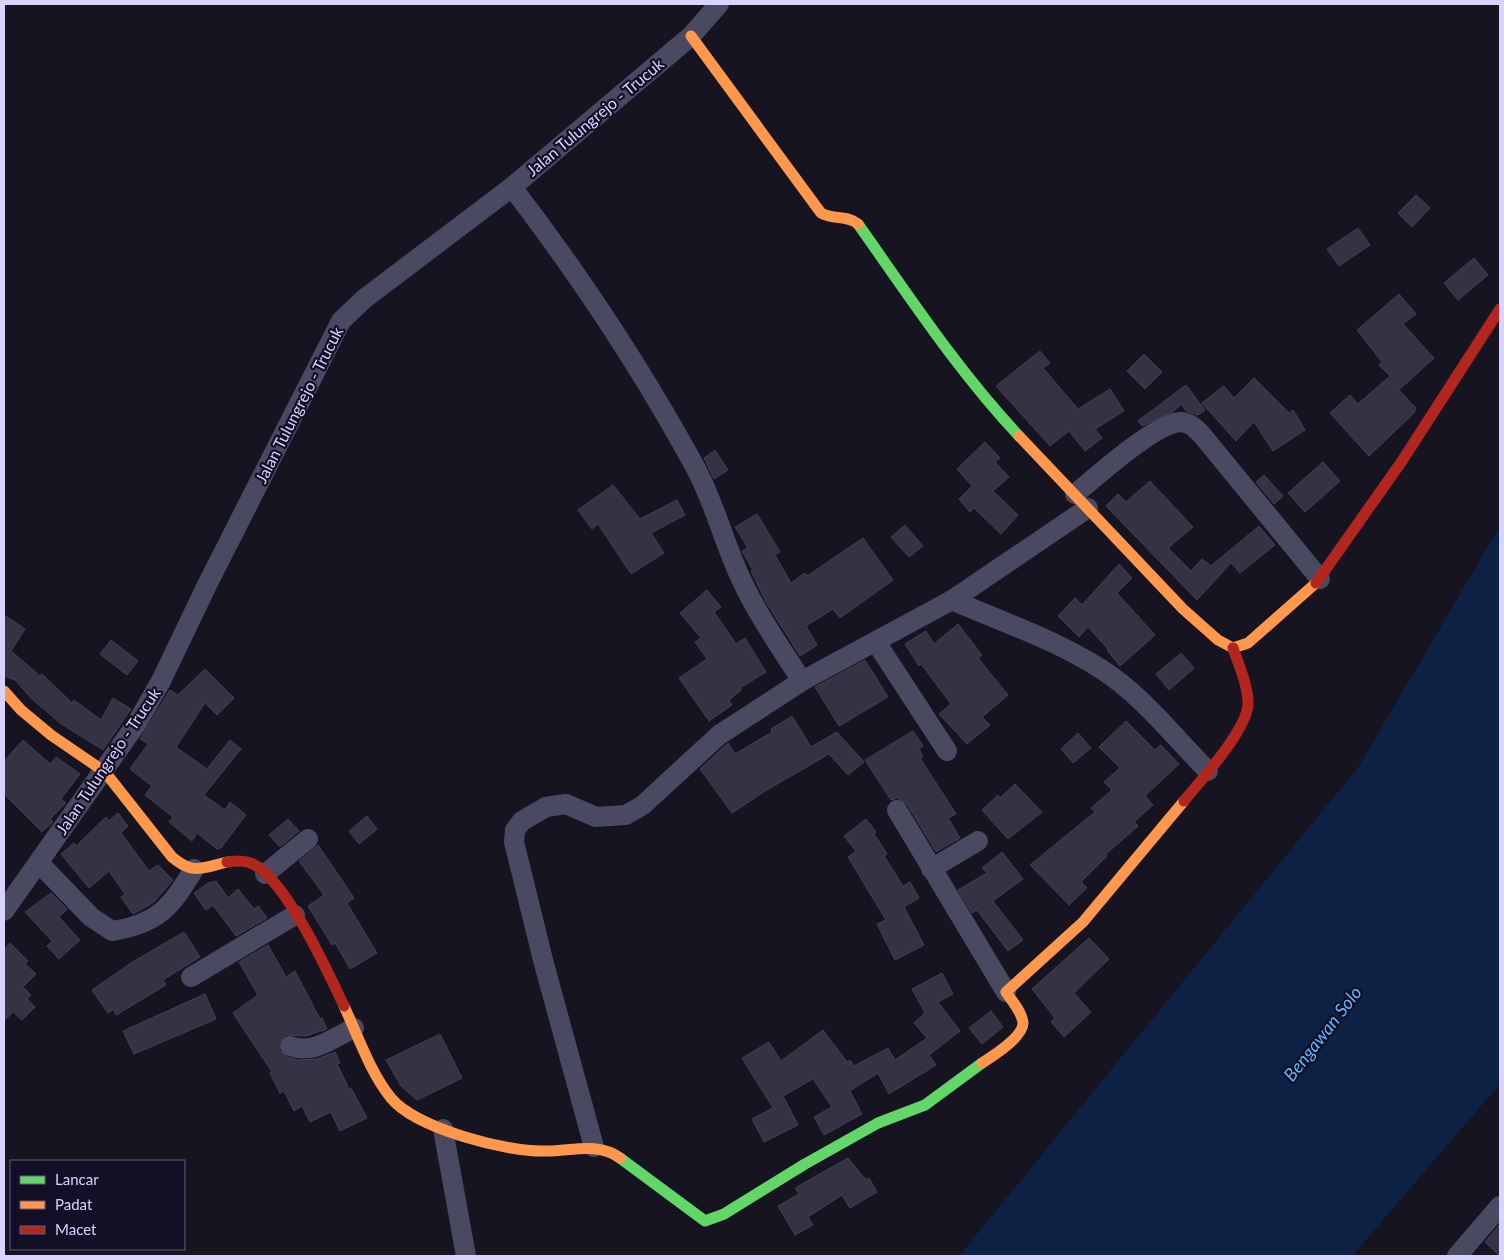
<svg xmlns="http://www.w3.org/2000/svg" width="1504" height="1260" font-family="Lato,sans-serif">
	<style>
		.water { fill: #0d2144 }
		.building { fill: #343243; stroke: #433f54 }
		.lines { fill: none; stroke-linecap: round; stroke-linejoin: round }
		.street { stroke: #4a4962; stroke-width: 20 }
		.fast { stroke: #63d668; stroke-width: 11 }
		.slow { stroke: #ff974d; stroke-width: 11 }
		.jam { stroke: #b3261e; stroke-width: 11 }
		.labels { text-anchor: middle; stroke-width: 4.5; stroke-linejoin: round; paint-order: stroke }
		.street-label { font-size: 16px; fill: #d9d4ff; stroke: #130f26 }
		.water-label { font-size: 18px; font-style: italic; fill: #62b6ff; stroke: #130f26 }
	</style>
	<rect width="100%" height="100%" fill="#161421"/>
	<path class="water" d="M 1500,526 L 1500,1084 L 1352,1256 L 959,1256 L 1359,766 Z"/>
	<g class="building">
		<path d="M 1416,195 L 1430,208 L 1412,227 L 1398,213 Z"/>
		<path d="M 1358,228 L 1370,245 L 1339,266 L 1327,249 Z"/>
		<path d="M 1474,258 L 1488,275 L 1458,300 L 1444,283 Z"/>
		<path d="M 1399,294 L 1416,314 L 1403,324 L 1434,358 L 1399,390 L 1416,408 L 1414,413 L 1369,456 L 1330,413 L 1350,395 L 1358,404 L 1390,376 L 1379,365 L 1382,362 L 1357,330 Z"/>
		<path d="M 1040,351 L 1050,363 L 1043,368 L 1078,409 L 1110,389 L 1124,411 L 1095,429 L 1102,438 L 1085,451 L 1069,431 L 1050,446 L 996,386 Z"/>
		<path d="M 1144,354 L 1162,372 L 1145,389 L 1127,371 Z"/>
		<path d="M 1254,378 L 1289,413 L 1293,410 L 1305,430 L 1273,451 L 1254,422 L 1236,441 L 1202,403 L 1224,386 L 1234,398 Z"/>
		<path d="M 1186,385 L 1205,410 L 1198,415 L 1186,411 L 1181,404 L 1173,412 L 1142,426 L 1138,421 Z"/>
		<path d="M 985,442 L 1000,458 L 995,462 L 1009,477 L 993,491 L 1018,515 L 1001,534 L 974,508 L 970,512 L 959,499 L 972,486 L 957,469 Z"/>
		<path d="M 715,450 L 728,470 L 714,479 L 704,458 Z"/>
		<path d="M 1323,462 L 1340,481 L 1305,512 L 1288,493 Z"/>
		<path d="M 1264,475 L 1283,496 L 1274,504 L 1256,482 Z"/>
		<path d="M 1150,481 L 1193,527 L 1168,548 L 1191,571 L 1202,559 L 1211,566 L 1259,526 L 1275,545 L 1240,573 L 1231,563 L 1197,600 L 1106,506 L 1118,494 L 1126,502 Z"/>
		<path d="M 613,485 L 640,519 L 677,500 L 685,515 L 651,533 L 664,553 L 631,574 L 598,524 L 592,529 L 578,510 Z"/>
		<path d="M 757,514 L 780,552 L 775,555 L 791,583 L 805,573 L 807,576 L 863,538 L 893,580 L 840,618 L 833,609 L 806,626 L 817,645 L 800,656 L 766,602 L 751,571 L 753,570 L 742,551 L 748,548 L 735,527 Z"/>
		<path d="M 905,525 L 923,546 L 909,557 L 891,537 Z"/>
		<path d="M 1119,564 L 1132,578 L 1117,593 L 1155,635 L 1120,666 L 1107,650 L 1108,649 L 1088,627 L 1079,637 L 1058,616 L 1075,598 L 1082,605 Z"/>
		<path d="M 707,590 L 721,607 L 714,612 L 736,644 L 745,638 L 766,672 L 740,688 L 741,690 L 729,700 L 732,705 L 709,721 L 679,678 L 707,659 L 695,642 L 701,638 L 680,613 Z"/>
		<path d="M 4,615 L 25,629 L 11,651 L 40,676 L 42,674 L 72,703 L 74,700 L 101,720 L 113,698 L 131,709 L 103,750 L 60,723 L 32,699 L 15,680 L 4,676 Z"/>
		<path d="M 958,624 L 982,655 L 978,658 L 1008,695 L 982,717 L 990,725 L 967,744 L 939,714 L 951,704 L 921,664 L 919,666 L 905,644 L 926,631 L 934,644 Z"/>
		<path d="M 111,640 L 138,661 L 127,675 L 100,654 Z"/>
		<path d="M 1181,653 L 1194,668 L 1169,690 L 1156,674 Z"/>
		<path d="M 865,660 L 888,697 L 839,726 L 815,687 Z"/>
		<path d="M 205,669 L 234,698 L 217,715 L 205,703 L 176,747 L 207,769 L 230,740 L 241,749 L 204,795 L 225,810 L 230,802 L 246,815 L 221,848 L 217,849 L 197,833 L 192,841 L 169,822 L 173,817 L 145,795 L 152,786 L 130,769 L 148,744 L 140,739 L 170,690 L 178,695 Z"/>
		<path d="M 792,716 L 811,747 L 837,732 L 864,762 L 848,775 L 829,754 L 765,791 L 732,813 L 700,769 L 728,743 L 735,754 L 772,732 L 771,729 Z"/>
		<path d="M 1126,721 L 1155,750 L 1161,745 L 1179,764 L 1145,796 L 1153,805 L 1134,822 L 1138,826 L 1106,854 L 1107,856 L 1081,882 L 1087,888 L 1069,905 L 1030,865 L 1095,812 L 1091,808 L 1112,790 L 1104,782 L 1120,768 L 1099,747 Z"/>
		<path d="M 913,731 L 923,746 L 919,749 L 923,757 L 920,758 L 956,814 L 948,818 L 960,838 L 936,852 L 907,804 L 897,798 L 891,800 L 865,760 Z"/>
		<path d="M 1078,733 L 1091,748 L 1073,763 L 1061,749 Z"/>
		<path d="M 23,740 L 50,764 L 56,757 L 80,774 L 61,799 L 66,803 L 50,819 L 53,822 L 42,832 L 4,794 L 4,761 Z"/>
		<path d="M 1015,784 L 1042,812 L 1008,839 L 982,810 L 998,795 L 1000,798 Z"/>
		<path d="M 118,813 L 128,826 L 121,833 L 149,871 L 158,865 L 173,880 L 154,902 L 133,914 L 121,897 L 125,894 L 109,871 L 89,888 L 61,854 L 74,843 L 76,846 L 106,817 L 109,821 Z"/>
		<path d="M 367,816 L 377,829 L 359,844 L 349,831 Z"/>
		<path d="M 288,819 L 299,831 L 280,847 L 269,835 Z"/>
		<path d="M 866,819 L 876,832 L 874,834 L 887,854 L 884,856 L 903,886 L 910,882 L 919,898 L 904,907 L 924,945 L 895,960 L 877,924 L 886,920 L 848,857 L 856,851 L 844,836 Z"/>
		<path d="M 318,845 L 354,898 L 347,903 L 377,953 L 350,969 L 335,943 L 332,945 L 308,906 L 324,895 L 299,861 Z"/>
		<path d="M 1002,852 L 1023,879 L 993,901 L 1023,940 L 1008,951 L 977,910 L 972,913 L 958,890 L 987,873 L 982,868 Z"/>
		<path d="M 216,881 L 228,898 L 238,889 L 254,909 L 258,906 L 267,918 L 236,936 L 213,905 L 206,910 L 194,893 L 208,883 Z"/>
		<path d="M 51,893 L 67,909 L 59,917 L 80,940 L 59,959 L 47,946 L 52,941 L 25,912 Z"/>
		<path d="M 184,932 L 200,957 L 163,980 L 166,985 L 116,1015 L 113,1009 L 108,1013 L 92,990 L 131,963 Z"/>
		<path d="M 1089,938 L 1109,959 L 1074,993 L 1091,1012 L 1064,1037 L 1051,1022 L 1055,1018 L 1032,989 Z"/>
		<path d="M 10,943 L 28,961 L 25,964 L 36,974 L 23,987 L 31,995 L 27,999 L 35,1007 L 22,1020 L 13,1012 L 4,1021 L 4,950 Z"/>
		<path d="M 268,945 L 286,977 L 295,971 L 320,1019 L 322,1018 L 327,1029 L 306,1036 L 286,1035 L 279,1043 L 279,1050 L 287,1057 L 298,1060 L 317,1059 L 335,1052 L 340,1063 L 337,1064 L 349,1089 L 351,1088 L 367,1118 L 340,1131 L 331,1112 L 310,1122 L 302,1106 L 294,1111 L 284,1091 L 280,1093 L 270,1073 L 272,1072 L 233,1013 L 258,995 L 239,962 Z"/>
		<path d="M 942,973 L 953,994 L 938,1002 L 960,1031 L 929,1055 L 936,1065 L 889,1094 L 878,1073 L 850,1091 L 862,1114 L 824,1135 L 814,1117 L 832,1107 L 813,1079 L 783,1096 L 798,1125 L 764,1142 L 752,1119 L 773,1108 L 742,1058 L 769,1042 L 781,1061 L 823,1030 L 847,1062 L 850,1060 L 854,1066 L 888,1048 L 895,1060 L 927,1038 L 914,1023 L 925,1013 L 912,989 Z"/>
		<path d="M 205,994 L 216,1019 L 134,1054 L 123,1031 Z"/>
		<path d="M 991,1011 L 1003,1027 L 982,1044 L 969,1028 Z"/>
		<path d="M 440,1034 L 462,1078 L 417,1100 L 401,1086 L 386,1060 Z"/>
		<path d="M 848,1158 L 866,1180 L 869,1178 L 877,1192 L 850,1208 L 842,1195 L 808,1217 L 813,1225 L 795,1235 L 778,1206 L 799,1194 L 795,1188 Z"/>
		<path d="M 1500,1224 L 1500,1256 L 1485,1242 Z"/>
	</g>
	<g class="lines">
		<g class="street">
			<path d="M 512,187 C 580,276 641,368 694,465 C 713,499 722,536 737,570 C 754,610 779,645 802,681"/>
			<path d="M 1075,494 C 1096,477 1154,424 1180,422 C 1190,422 1196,429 1202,435 L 1320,579"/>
			<path d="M 952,600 C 1002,622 1054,639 1101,669 C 1142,695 1174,737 1208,771"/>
			<path d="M 876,642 L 947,751"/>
			<path d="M 897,810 L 1006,992"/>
			<path d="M 39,863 L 91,917 L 112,931 C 158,924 171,907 194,869"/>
			<path d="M 931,869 L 978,841"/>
			<path d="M 265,874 L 308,839"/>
			<path d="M 4,911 L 137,723 L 161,681 L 207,585 L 341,321 L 364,299 L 512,187 L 691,36 L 719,4"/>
			<path d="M 191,977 L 295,915"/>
			<path d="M 290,1046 C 313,1055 333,1038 354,1028"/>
			<path d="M 443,1129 L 466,1256"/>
			<path d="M 594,1147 L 543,960 L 514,842 L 515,830 L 522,821 L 546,807 L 566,804 L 596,817 L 626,815 L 643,805 L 719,735 L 802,681 L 952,600 L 1088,508"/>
			<path d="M 1457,1256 L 1500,1206"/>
		</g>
		<g class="fast">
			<path d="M 858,224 C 909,296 958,371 1019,436"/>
			<path d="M 620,1158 L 705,1221 L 724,1214 L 805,1164 L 878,1123 L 925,1105 L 982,1063"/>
		</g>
		<g class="slow">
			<path d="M 691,36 L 821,213 C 833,220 848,215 858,224"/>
			<path d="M 1019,436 L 1183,609 L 1218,640 L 1233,648 L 1248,643 L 1316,583"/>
			<path d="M 4,691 L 21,710 L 51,735 L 105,772 L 172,857 C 193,875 202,868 227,862"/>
			<path d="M 344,1006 C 358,1036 370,1072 391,1098 C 415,1128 508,1153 547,1151 C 572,1151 598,1142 620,1158"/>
			<path d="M 982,1063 C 993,1056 1023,1037 1023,1023 C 1022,1012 1012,1001 1006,992 L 1083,922 L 1184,801"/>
		</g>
		<g class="jam">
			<path d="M 1316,583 L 1402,461 L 1500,309"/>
			<path d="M 1184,801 C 1201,780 1247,730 1248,704 C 1248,685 1239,666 1233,648"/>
			<path d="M 227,862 C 236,861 245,860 253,864 C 286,880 328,972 344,1006"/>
		</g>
	</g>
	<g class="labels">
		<g class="street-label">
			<text transform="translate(595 117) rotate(-40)" y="6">Jalan Tulungrejo - Trucuk</text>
			<text transform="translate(299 405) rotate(-63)" y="6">Jalan Tulungrejo - Trucuk</text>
			<text transform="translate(108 761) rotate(-56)" y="6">Jalan Tulungrejo - Trucuk</text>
		</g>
		<g class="water-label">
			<text transform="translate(1323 1034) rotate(-52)" y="6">Bengawan Solo</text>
		</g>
	</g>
	<rect width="1504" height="1260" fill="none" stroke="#d9d4ff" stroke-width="10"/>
	<rect x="10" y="1160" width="175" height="90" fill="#130f26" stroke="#625e7d"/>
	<rect x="20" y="1176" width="25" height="8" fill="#63d668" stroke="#625e7d"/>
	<text x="55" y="1185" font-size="15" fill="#d9d4ff">Lancar</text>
	<rect x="20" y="1201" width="25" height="8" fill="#ff974d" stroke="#625e7d"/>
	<text x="55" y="1210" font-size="15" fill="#d9d4ff">Padat</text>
	<rect x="20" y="1226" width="25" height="8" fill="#b3261e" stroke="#625e7d"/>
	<text x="55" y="1235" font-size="15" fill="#d9d4ff">Macet</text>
</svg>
